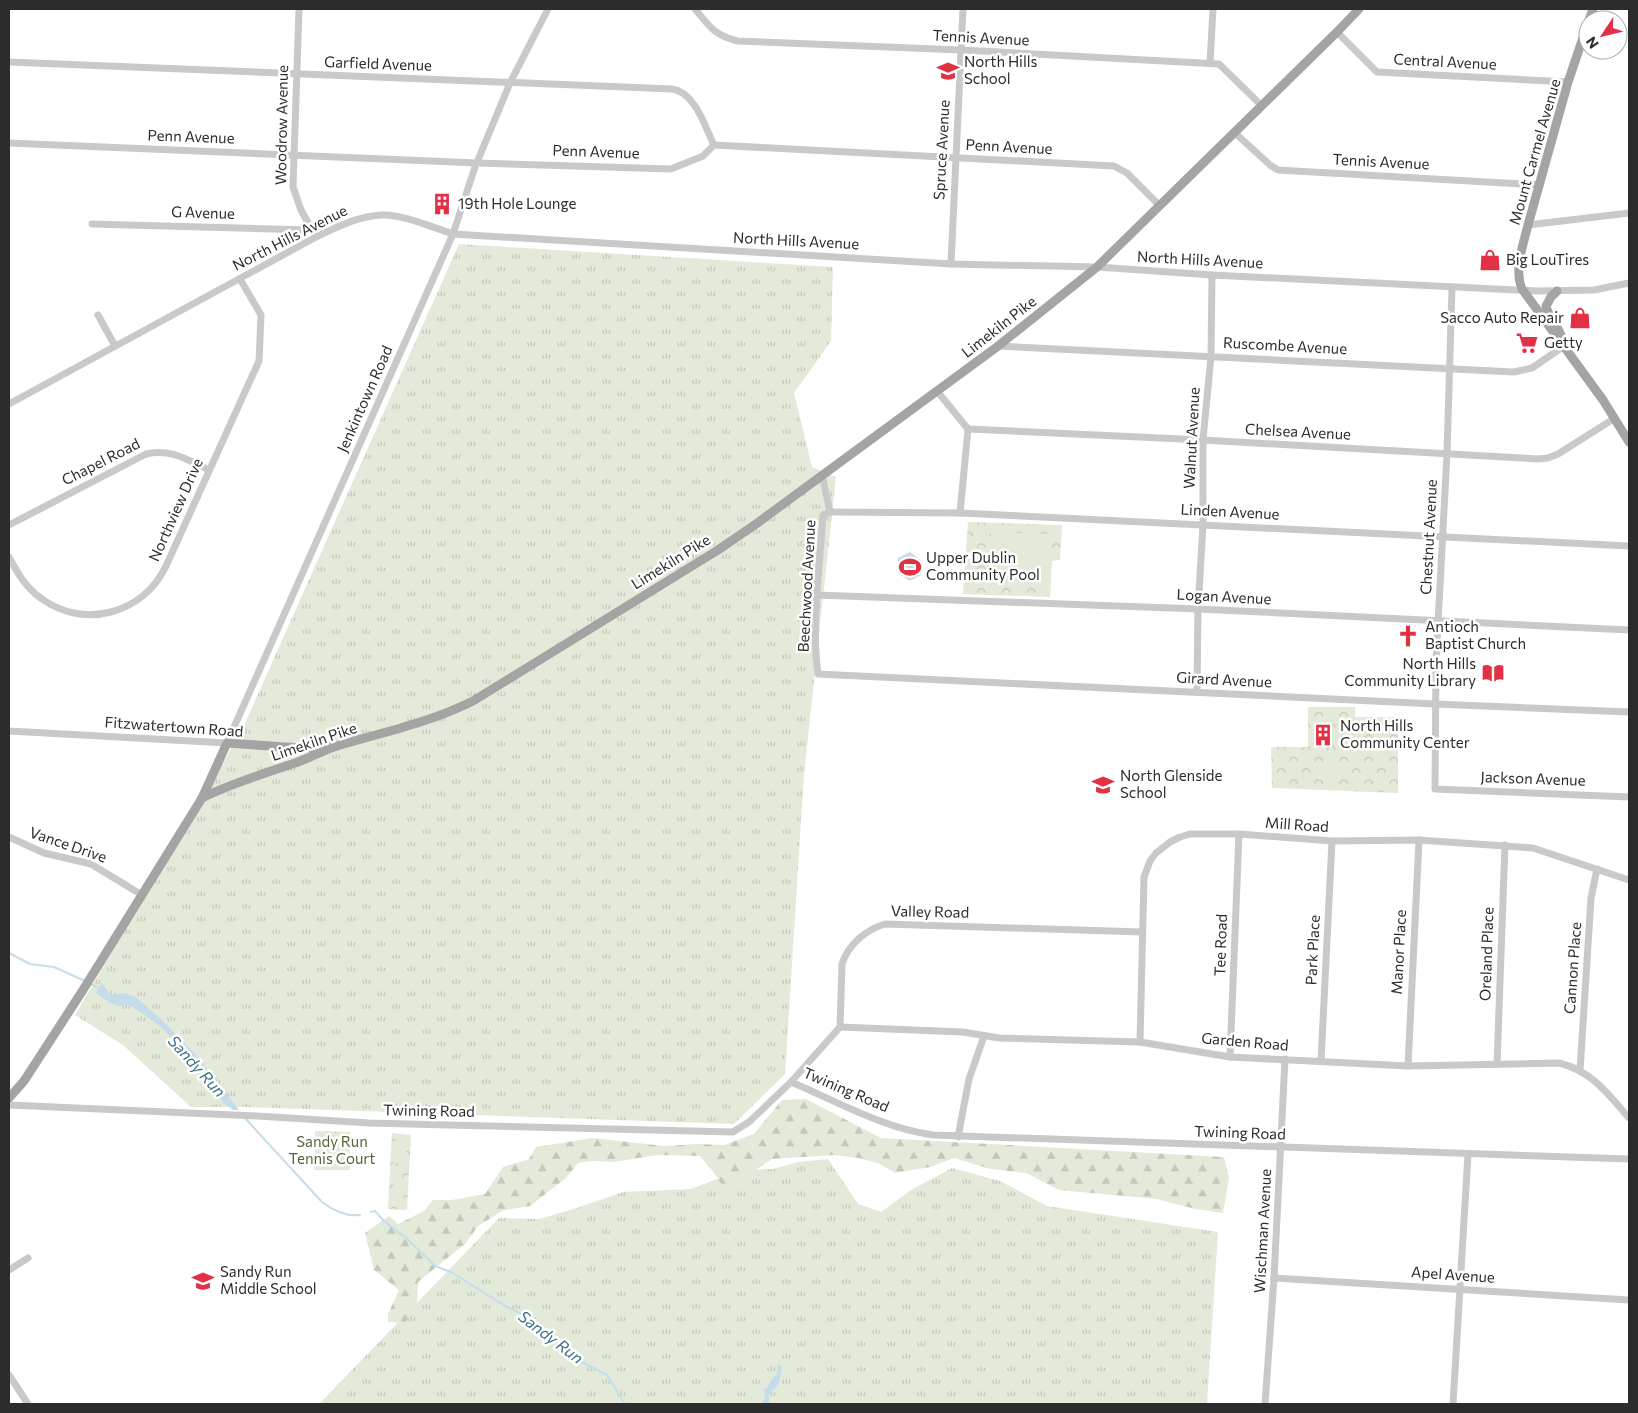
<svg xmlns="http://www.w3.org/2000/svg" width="1638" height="1413" font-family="Commissioner,sans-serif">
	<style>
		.grass { fill: url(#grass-tufts) }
		.forest { fill: url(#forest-firs) }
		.park { fill: url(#park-crowns) }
		.pitch { fill: #e3ead9 }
		.water { fill: #c5ddea }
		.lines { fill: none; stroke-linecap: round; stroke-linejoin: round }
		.stream { stroke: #c5ddea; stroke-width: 2 }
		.minor { stroke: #c9c9c9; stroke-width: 7 }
		.major { stroke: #a4a4a4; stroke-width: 9 }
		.labels { text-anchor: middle; stroke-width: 5; stroke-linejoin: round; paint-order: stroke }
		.street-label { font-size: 15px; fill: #2c2c2c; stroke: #fff }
		.poi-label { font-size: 15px; fill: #2c2c2c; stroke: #fff; text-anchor: start }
		.park-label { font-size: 15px; fill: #51663b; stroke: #fff }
		.water-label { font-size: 16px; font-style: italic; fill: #3c708c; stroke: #fff }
	</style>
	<defs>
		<pattern id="grass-tufts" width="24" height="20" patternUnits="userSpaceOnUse" patternTransform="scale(1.25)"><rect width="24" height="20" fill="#e3ead9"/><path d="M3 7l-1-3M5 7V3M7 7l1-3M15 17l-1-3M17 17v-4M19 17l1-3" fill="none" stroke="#c3c9ba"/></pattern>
		<pattern id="forest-firs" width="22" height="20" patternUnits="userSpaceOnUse" patternTransform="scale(1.25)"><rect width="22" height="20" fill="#e3ead9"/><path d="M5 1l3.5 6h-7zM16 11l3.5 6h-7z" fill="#c3c9ba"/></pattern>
		<pattern id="park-crowns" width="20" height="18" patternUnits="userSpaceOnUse" patternTransform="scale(1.25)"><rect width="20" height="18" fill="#e3ead9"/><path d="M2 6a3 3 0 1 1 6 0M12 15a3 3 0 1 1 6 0" fill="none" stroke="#c3c9ba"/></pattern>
	</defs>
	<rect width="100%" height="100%" fill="#fff"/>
	<g class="grass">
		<path d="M 459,244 L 833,267 L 831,341 L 794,393 L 812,467 L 836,477 L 804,774 L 785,1074 L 734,1124 L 245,1107 L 191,1107 L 123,1045 L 75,1015 L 242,730 Z"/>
		<path d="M 828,1159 L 858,1204 L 881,1212 L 911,1190 L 952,1168 L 1000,1181 L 1047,1206 L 1218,1232 L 1207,1404 L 319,1404 L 499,1218 L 539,1219 L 577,1208 L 623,1192 L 691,1189 L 740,1170 L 773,1169 L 798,1162 Z"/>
	</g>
	<path class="forest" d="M 806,1099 L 881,1138 L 1224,1157 L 1229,1178 L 1223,1213 L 1195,1209 L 1157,1199 L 1059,1190 L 1026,1173 L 990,1169 L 954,1158 L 930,1167 L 895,1173 L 880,1164 L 859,1158 L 834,1155 L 772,1159 L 725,1190 L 715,1174 L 700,1156 L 657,1155 L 613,1162 L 592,1161 L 578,1163 L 566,1178 L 530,1206 L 504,1210 L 478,1226 L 466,1243 L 418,1282 L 417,1303 L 405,1323 L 388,1322 L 388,1314 L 399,1290 L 374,1270 L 365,1233 L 389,1216 L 398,1224 L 424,1211 L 433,1200 L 452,1200 L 485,1194 L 503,1167 L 529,1159 L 536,1147 L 592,1138 L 664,1146 L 697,1144 L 724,1145 L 754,1134 L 782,1100 Z"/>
	<g class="park">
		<path d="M 968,522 L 1062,525 L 1060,560 L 1052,561 L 1050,597 L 963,594 Z"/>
		<path d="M 1308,707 L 1355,707 L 1355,717 L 1398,717 L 1398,793 L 1272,788 L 1271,747 L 1308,747 Z"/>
		<path d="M 315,1131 L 350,1132 L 350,1170 L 314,1170 Z"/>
		<path d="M 392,1133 L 411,1135 L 407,1210 L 388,1209 Z"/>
	</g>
	<g class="pitch">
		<path d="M 991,532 L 1053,534 L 1047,590 L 1011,581 L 993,558 Z"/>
		<path d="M 1314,764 L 1339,765 L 1339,780 L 1313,779 Z"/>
		<path d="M 319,1138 L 331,1139 L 330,1162 L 319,1162 Z"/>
		<path d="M 334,1139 L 345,1139 L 345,1163 L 333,1163 Z"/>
		<path d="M 395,1140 L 406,1140 L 405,1164 L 393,1163 Z"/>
		<path d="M 394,1179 L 405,1180 L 403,1204 L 392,1203 Z"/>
	</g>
	<g class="water">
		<path d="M 910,552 L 922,561 L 921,575 L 910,581 L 898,573 L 898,558 Z"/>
		<path d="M 102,983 L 111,995 L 125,993 L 136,997 L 164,1022 L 197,1056 L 239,1110 L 233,1110 L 224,1104 L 192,1059 L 160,1026 L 130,1005 L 117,1006 L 107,1001 L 96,993 Z"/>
		<path d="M 779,1364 L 782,1368 L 778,1386 L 769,1394 L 769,1404 L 762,1404 L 765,1397 L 764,1389 L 768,1387 L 770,1381 L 777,1374 L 777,1368 Z"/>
	</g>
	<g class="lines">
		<g class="stream">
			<path d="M 9,953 L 30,964 L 54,967 L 85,981"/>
			<path d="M 90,983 L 101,990"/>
			<path d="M 244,1117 L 322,1202 C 332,1210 347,1217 360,1215"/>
			<path d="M 371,1212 L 375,1211 L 384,1221 L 406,1238 L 435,1266 L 451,1272 L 505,1306 L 528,1317 L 578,1360 L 607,1375 L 625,1404"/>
		</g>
		<g class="minor">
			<path d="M 299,9 L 293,187 L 301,210 L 316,237"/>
			<path d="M 695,9 C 709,26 715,36 738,41 L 961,50 L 1219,64 L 1262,106"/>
			<path d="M 1337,32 L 1377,72 L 1568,82"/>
			<path d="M 9,62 L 672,89 C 695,92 705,127 714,145"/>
			<path d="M 1210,63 L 1213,9"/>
			<path d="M 1235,133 L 1270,165 L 1278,170 L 1540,185"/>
			<path d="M 9,143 L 477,163 L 671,169 L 703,156 L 714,145 L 1114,166 L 1127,173 L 1160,206"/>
			<path d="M 92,224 L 312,230"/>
			<path d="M 1528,225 L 1629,213"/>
			<path d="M 951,264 L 963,9"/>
			<path d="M 1452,287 L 1447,454 L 1436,661 L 1435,789 L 1629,797"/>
			<path d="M 98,315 L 115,346"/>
			<path d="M 998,346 L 1514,372 L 1532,368 L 1564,346"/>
			<path d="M 937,391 L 968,429 L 960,513"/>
			<path d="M 9,404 L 316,237 C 337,227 358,216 382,215 C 402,214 434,228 453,234 L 951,264 L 1097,267 L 1212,275 L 1537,291 L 1594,290 L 1629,283"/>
			<path d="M 968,429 L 1203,440 L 1538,459 L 1548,458 L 1558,454 L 1615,418"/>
			<path d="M 822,475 L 830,512 L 823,515 C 820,564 811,625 818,674 L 1435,704 L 1629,712"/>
			<path d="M 830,512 L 960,513 L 1629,546"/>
			<path d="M 9,525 L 146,454 C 170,448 188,460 209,470"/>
			<path d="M 9,557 C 18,574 26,588 42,599 C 85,630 144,613 166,566 L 259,361 L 261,315 L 240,279"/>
			<path d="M 817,595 L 1198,609 L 1629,630"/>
			<path d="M 1197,692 L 1198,609 L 1203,525 L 1203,440 L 1211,356 L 1212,275"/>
			<path d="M 9,731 L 227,743 L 453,234 L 475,167 L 510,83 L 548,9"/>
			<path d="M 9,837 L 44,853 L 91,864 L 142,895"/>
			<path d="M 840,1027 L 963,1032 L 999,1038 L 1140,1042 L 1230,1057 L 1408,1066 L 1559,1063 C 1592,1071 1608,1094 1629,1118"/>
			<path d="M 1140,1042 L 1144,877 L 1150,861 L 1156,853 L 1170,842 L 1180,837 L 1190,834 L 1239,834 L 1332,841 L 1419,840 L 1533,848 L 1629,880"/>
			<path d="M 1230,1057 L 1239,834"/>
			<path d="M 1321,1061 L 1332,841"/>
			<path d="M 1497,1064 L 1505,845"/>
			<path d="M 1408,1066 L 1419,840"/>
			<path d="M 1580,1071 L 1591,898 L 1597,869"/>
			<path d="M 791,1082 L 840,1027 L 842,964 C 848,945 865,930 885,924 L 1142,932"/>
			<path d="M 9,1105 L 257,1116 L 369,1123 L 733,1132 L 749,1122 L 791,1082 C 836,1101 885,1129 933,1135 L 1629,1159"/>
			<path d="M 958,1137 L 969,1079 L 984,1036"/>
			<path d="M 9,1270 L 28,1258"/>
			<path d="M 1274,1278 L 1629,1300"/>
			<path d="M 9,1375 L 28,1404"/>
			<path d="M 1265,1404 L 1274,1278 L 1285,1059"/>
			<path d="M 1453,1404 L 1468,1154"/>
		</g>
		<g class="major">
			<path d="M 1589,20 L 1593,9"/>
			<path d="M 1588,23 L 1568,82 L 1528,225 C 1523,245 1514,270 1522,289 L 1603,400 L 1629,442"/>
			<path d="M 1557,291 L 1551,297 L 1546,306 C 1549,319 1559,326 1563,341"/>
			<path d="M 202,798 C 232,783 266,773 298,762 C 312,757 326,749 340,745 C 385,732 431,722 473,701 L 718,550 L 756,524 L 998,346 L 1097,267 L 1337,32 L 1359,9"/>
			<path d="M 9,1098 L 24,1081 L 83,990 L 202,798 L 227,743 L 299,748 L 329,747"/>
		</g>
	</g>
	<defs>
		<g id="school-bare" transform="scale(1.725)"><path d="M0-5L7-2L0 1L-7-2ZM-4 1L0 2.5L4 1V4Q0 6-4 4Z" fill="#e23044" stroke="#fff" stroke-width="2.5" paint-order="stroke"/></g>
		<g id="building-bare" transform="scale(1.725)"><path d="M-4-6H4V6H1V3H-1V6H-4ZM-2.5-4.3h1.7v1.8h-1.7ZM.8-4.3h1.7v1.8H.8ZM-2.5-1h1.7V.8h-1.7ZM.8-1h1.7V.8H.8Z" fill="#e23044" stroke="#fff" stroke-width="2.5" paint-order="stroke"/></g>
		<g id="shop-bare" transform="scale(1.725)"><path d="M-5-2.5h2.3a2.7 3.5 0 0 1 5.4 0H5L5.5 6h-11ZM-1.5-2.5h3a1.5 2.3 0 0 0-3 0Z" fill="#e23044" stroke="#fff" stroke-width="2.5" paint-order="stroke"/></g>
		<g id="supermarket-bare" transform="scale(1.725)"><path d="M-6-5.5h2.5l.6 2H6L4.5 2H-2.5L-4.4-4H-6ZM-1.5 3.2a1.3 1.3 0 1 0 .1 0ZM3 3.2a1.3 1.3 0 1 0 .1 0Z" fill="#e23044" stroke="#fff" stroke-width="2.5" paint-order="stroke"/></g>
		<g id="stadium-bare" transform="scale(1.725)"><path d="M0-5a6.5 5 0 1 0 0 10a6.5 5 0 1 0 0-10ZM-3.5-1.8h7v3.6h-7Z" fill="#e23044" stroke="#fff" stroke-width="2.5" paint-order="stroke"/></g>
		<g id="church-bare" transform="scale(1.725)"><path d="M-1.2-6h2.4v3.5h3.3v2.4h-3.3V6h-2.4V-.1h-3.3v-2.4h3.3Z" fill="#e23044" stroke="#fff" stroke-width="2.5" paint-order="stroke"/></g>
		<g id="library-bare" transform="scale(1.725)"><path d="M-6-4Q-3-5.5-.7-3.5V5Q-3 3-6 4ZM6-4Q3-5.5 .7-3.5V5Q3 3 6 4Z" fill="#e23044" stroke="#fff" stroke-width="2.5" paint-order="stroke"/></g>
	</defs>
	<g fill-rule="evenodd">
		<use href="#school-bare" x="948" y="71"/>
		<use href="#building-bare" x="442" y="204"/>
		<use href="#shop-bare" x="1490" y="260"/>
		<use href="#shop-bare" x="1580" y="318"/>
		<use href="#supermarket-bare" x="1527" y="343"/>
		<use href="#stadium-bare" x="910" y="567"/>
		<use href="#church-bare" x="1408" y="636"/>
		<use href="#library-bare" x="1493" y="673"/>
		<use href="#building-bare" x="1323" y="735"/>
		<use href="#school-bare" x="1103" y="785"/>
		<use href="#school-bare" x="203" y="1281"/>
	</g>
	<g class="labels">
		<g class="street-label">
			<text transform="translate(981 38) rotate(3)" y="5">Tennis Avenue</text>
			<text transform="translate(1445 62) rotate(3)" y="5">Central Avenue</text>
			<text transform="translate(378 64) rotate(2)" y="5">Garfield Avenue</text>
			<text transform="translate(282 125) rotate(-89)" y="5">Woodrow Avenue</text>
			<text transform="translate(191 137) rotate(2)" y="5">Penn Avenue</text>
			<text transform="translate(1009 147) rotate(3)" y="5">Penn Avenue</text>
			<text transform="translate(942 150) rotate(-87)" y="5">Spruce Avenue</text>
			<text transform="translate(596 152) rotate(2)" y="5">Penn Avenue</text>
			<text transform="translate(1535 152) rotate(-74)" y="5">Mount Carmel Avenue</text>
			<text transform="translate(1381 162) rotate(3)" y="5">Tennis Avenue</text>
			<text transform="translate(203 213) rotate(2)" y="5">G Avenue</text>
			<text transform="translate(290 238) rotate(-27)" y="5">North Hills Avenue</text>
			<text transform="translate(796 241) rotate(3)" y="5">North Hills Avenue</text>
			<text transform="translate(1200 260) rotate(3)" y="5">North Hills Avenue</text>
			<text transform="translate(999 327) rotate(-38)" y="5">Limekiln Pike</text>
			<text transform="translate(1285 346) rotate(3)" y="5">Ruscombe Avenue</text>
			<text transform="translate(365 399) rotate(-66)" y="5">Jenkintown Road</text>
			<text transform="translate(1298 432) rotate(3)" y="5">Chelsea Avenue</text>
			<text transform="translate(1192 438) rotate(-87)" y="5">Walnut Avenue</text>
			<text transform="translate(101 462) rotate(-27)" y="5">Chapel Road</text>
			<text transform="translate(176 510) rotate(-66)" y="5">Northview Drive</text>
			<text transform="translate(1230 512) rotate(3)" y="5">Linden Avenue</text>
			<text transform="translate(1429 537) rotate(-87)" y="5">Chestnut Avenue</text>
			<text transform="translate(671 562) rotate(-32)" y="5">Limekiln Pike</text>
			<text transform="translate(807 586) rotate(-87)" y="5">Beechwood Avenue</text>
			<text transform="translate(1224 597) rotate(3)" y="5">Logan Avenue</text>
			<text transform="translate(1224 680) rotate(3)" y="5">Girard Avenue</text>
			<text transform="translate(174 727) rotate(4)" y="5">Fitzwatertown Road</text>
			<text transform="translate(314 742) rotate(-19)" y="5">Limekiln Pike</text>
			<text transform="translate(1533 779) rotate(2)" y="5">Jackson Avenue</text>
			<text transform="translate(1297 825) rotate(4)" y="5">Mill Road</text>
			<text transform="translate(68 845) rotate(19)" y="5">Vance Drive</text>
			<text transform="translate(930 912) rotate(1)" y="5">Valley Road</text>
			<text transform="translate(1221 945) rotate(-88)" y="5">Tee Road</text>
			<text transform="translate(1313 950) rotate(-87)" y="5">Park Place</text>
			<text transform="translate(1399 952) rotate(-87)" y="5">Manor Place</text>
			<text transform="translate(1487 954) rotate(-88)" y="5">Oreland Place</text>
			<text transform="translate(1573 968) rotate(-86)" y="5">Cannon Place</text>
			<text transform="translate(1245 1042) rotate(5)" y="5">Garden Road</text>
			<text transform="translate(846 1090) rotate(23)" y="5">Twining Road</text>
			<text transform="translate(429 1111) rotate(1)" y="5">Twining Road</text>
			<text transform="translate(1240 1133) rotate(2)" y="5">Twining Road</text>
			<text transform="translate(1263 1231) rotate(-87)" y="5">Wischman Avenue</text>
			<text transform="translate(1453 1275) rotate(4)" y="5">Apel Avenue</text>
		</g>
		<g class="poi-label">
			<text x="964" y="67">North Hills<tspan x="964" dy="17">School</tspan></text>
			<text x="458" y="209">19th Hole Lounge</text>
			<text x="1506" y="265">Big LouTires</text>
			<text x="1564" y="323" text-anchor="end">Sacco Auto Repair</text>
			<text x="1544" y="348">Getty</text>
			<text x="926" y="563">Upper Dublin<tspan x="926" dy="17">Community Pool</tspan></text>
			<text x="1425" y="632">Antioch<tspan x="1425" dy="17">Baptist Church</tspan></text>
			<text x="1476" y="669" text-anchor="end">North Hills<tspan x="1476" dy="17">Community Library</tspan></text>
			<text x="1340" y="731">North Hills<tspan x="1340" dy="17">Community Center</tspan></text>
			<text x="1120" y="781">North Glenside<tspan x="1120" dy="17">School</tspan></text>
			<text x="220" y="1277">Sandy Run<tspan x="220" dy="17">Middle School</tspan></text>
		</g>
		<g class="park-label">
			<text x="332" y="1147">Sandy Run<tspan x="332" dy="17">Tennis Court</tspan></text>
		</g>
		<g class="water-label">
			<text transform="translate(197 1066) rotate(48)" y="6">Sandy Run</text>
			<text transform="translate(551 1337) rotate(37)" y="6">Sandy Run</text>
		</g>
	</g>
	<rect width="1638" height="1413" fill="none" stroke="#2c2c2c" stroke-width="20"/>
	<g transform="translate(1603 35) rotate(235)"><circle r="24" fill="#ffffff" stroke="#ababab"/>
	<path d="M0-4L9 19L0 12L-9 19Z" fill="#e23044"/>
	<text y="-8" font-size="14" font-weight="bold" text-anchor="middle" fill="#2c2c2c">N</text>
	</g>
</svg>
